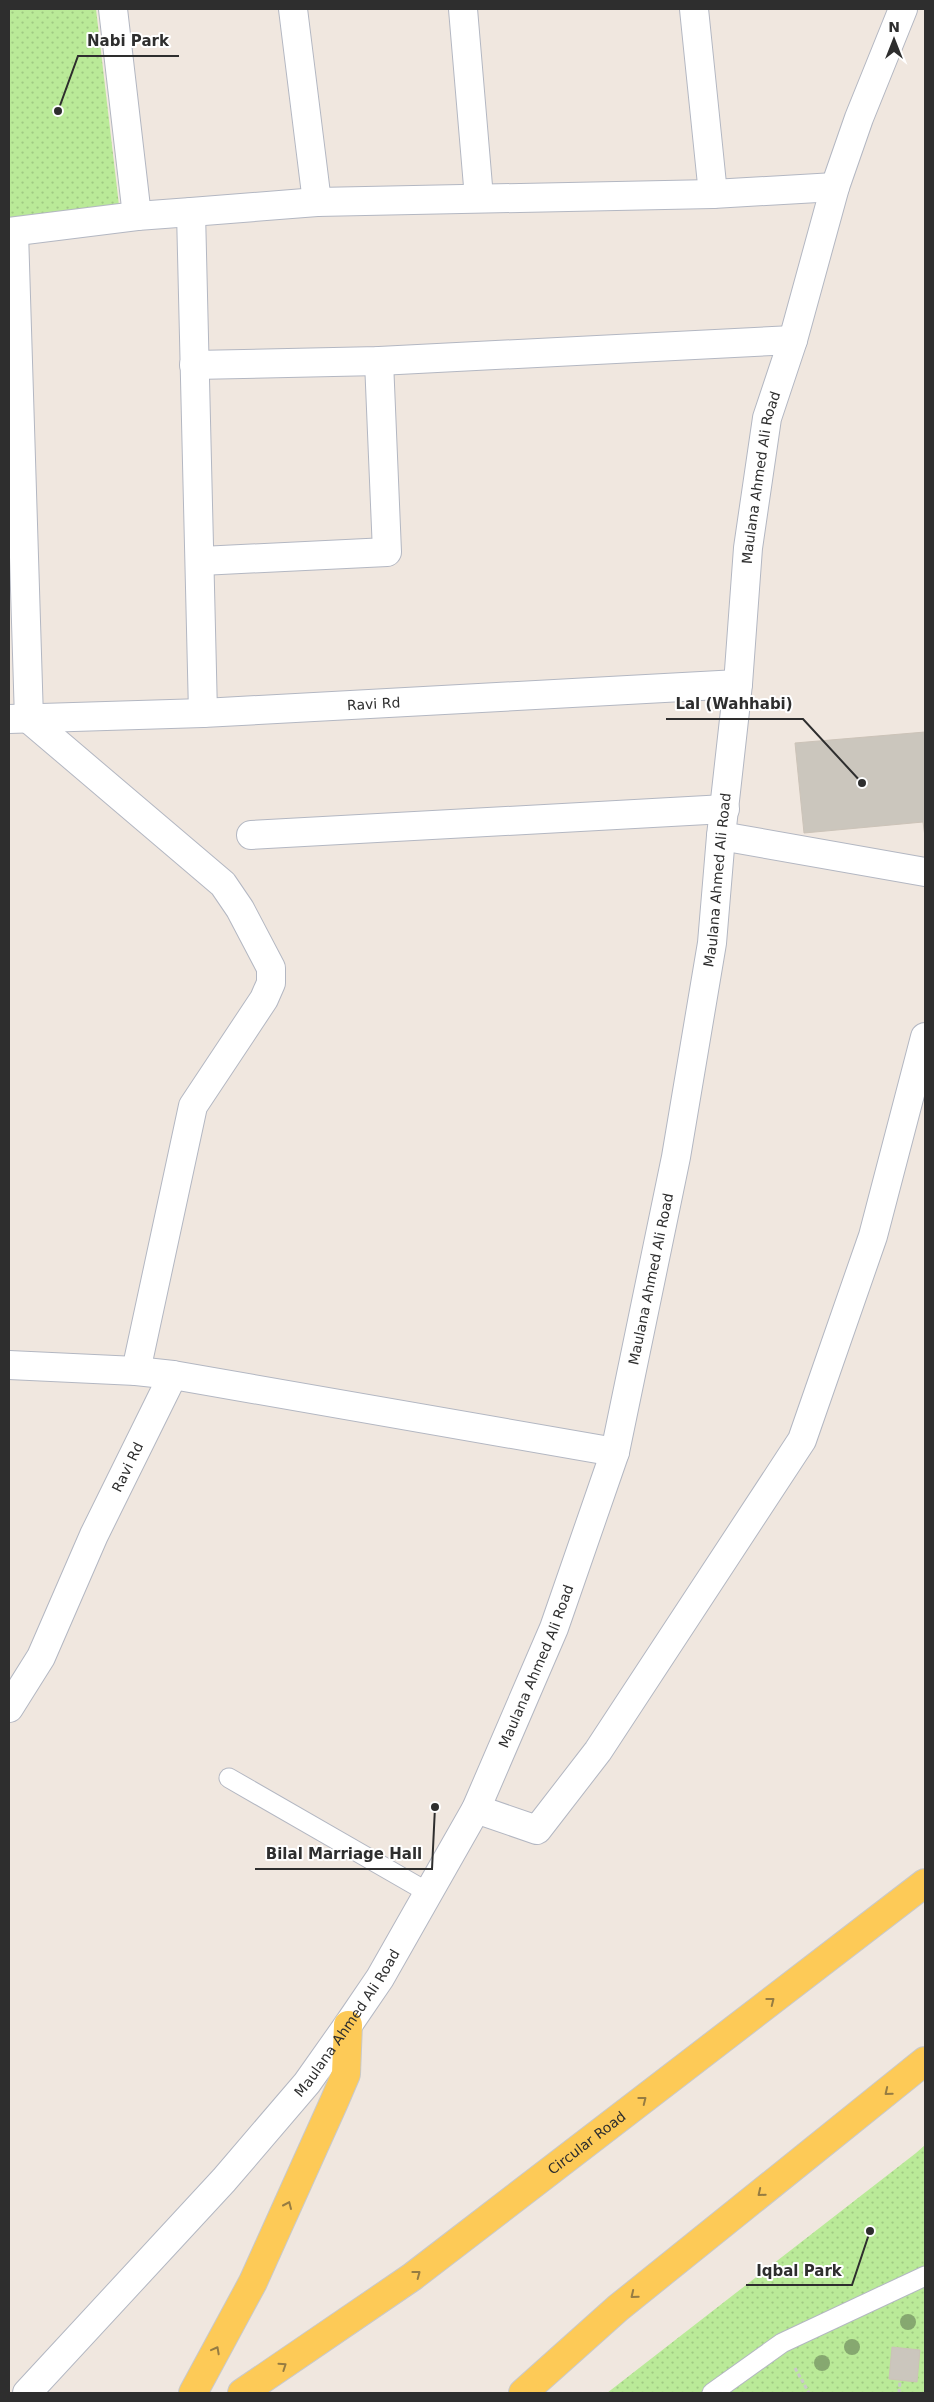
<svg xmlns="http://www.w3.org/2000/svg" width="934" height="2402" font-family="'DejaVu Sans',sans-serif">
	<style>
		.park { fill: url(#park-dots) }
		.building { fill: #cbc6bd; stroke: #ccc3b8 }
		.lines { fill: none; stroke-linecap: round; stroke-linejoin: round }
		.lane-casing { stroke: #b3b7c2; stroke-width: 21 }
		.street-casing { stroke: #b3b7c2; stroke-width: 30 }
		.secondary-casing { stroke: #b3b7c2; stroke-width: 30 }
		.primary-casing { stroke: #c9c9c9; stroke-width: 30 }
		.path { stroke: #c9c9c9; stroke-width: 3; stroke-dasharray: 4 2.5; stroke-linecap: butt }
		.lane { stroke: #fff; stroke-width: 19 }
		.street { stroke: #fff; stroke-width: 28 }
		.secondary { stroke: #fff; stroke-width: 28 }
		.primary { stroke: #fdca57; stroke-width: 28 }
		.tree { fill: #86a870 }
		.oneway { stroke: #967c42 }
		.labels { text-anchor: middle; stroke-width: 4; stroke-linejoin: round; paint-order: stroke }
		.street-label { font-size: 14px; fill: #2e2e2e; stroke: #fff }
		.leader { fill: none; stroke: #2e2e2e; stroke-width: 2 }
		.callout-dot { fill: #2e2e2e; stroke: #fff; stroke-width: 2 }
		.callout-label { font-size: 15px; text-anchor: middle; font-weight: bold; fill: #2e2e2e; stroke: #fff; stroke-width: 4; stroke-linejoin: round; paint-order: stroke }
	</style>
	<defs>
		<pattern id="park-dots" width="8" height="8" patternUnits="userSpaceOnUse" patternTransform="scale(1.25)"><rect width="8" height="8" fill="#baea98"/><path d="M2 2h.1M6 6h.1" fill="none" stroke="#a0c983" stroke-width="1.8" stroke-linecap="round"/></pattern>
	</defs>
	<rect width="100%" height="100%" fill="#f0e7df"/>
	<g class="park">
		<path d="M 9,9 L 96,9 L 120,214 L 9,222 Z"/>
		<path d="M 925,2145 L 925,2393 L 607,2393 L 916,2153 Z"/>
	</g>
	<g class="building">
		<path d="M 925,732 L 925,837 L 923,822 L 804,833 L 795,743 Z"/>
		<path d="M 892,2347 L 920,2350 L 917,2382 L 889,2379 Z"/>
	</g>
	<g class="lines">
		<g class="lane-casing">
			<g id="lane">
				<path d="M 229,1778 L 429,1893"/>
				<path d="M 712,2393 L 782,2343 L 925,2276"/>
			</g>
		</g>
		<g class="street-casing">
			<g id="street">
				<path d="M 113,9 L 137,216"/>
				<path d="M 293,9 L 317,202"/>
				<path d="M 463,9 L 479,198"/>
				<path d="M 694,9 L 713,194"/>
				<path d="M 9,232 L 137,216 L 191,212"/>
				<path d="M 14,232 L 29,719 L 223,884 L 240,909 L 271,968 L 271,983 L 264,999 L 193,1106 L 136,1371"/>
				<path d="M 194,365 L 379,361 L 793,340"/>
				<path d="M 201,561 L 387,552 L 379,361"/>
				<path d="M 203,713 L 191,212 L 317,202 L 713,194 L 835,187"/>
				<path id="s1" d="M 9,719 L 203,713 L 738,684"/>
				<path d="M 251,835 L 725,809"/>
				<path d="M 721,836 L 925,872"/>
				<path d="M 9,1365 L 136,1371 L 173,1375 L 615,1452"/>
				<path id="s2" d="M 9,1708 L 41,1657 L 94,1535 L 173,1375"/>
				<path d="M 476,1809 L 537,1830 L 598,1751 L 802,1440 L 873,1236 L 925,1037"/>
			</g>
		</g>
		<g class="secondary-casing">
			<g id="secondary">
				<path id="s3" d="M 27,2393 L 224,2180 L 307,2083 L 348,2025 L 380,1978 L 476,1809 L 554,1628 L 615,1452 L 676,1157 L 712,943 L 721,836 L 738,684 L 748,548 L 767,418 L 793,340 L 835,187 L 859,118 L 903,9"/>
			</g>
		</g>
		<g class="primary-casing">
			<g id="primary">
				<path d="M 193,2393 L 253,2282 L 334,2102 L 346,2074 L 348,2025"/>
				<path id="s4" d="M 242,2393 L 412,2277 L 925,1883"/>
				<path d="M 523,2393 L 618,2308 L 925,2061"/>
			</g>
		</g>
		<g class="path">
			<path d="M 795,2368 L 809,2393"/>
			<path d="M 899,2393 L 900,2381"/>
		</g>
		<use href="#lane" class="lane"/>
		<use href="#street" class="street"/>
		<use href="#secondary" class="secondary"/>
		<use href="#primary" class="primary"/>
	</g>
	<g class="tree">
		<circle cx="908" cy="2322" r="8"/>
		<circle cx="852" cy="2347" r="8"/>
		<circle cx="822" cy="2363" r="8"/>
	</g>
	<defs><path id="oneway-chevron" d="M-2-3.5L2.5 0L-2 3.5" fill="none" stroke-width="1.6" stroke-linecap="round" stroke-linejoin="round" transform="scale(1.25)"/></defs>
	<g class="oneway">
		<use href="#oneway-chevron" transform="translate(771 2001) rotate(-38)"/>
		<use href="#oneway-chevron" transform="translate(888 2092) rotate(141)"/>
		<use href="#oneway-chevron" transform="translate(643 2100) rotate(-38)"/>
		<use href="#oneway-chevron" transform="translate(761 2193) rotate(141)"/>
		<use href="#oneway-chevron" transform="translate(288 2205) rotate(-66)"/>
		<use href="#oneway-chevron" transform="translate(417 2274) rotate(-37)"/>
		<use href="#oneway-chevron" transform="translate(634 2295) rotate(141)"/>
		<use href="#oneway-chevron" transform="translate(216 2350) rotate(-62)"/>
		<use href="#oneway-chevron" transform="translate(283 2366) rotate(-34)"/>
	</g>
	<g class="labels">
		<g class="street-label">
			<text dy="5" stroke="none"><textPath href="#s3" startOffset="2110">Maulana Ahmed Ali Road</textPath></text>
			<text dy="5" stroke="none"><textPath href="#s1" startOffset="365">Ravi Rd</textPath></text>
			<text dy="5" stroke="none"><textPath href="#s3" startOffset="1705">Maulana Ahmed Ali Road</textPath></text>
			<text dy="5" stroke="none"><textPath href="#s3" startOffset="1300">Maulana Ahmed Ali Road</textPath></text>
			<text dy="5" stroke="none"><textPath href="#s2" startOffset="269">Ravi Rd</textPath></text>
			<text dy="5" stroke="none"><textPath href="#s3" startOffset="895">Maulana Ahmed Ali Road</textPath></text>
			<text dy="5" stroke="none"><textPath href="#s3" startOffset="490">Maulana Ahmed Ali Road</textPath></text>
			<text dy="5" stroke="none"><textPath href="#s4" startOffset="426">Circular Road</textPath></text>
		</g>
	</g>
	<path class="leader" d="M58 111L78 56H179M862 783L803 719H666M435 1807L432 1869H255M870 2231L852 2285H746"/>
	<g class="callout-dot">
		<circle cx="58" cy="111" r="5"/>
		<circle cx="862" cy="783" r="5"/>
		<circle cx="435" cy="1807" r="5"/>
		<circle cx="870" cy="2231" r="5"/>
	</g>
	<g class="callout-label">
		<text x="128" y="46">Nabi Park</text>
		<text x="734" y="709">Lal (Wahhabi)</text>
		<text x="344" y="1859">Bilal Marriage Hall</text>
		<text x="799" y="2276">Iqbal Park</text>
	</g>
	<rect width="934" height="2402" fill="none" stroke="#2e2e2e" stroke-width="20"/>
	<g transform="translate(894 40)" stroke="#ffffff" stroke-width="4" paint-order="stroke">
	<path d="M0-4L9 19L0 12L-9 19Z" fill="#2e2e2e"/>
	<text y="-8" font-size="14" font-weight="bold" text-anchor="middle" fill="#2e2e2e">N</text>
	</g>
</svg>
